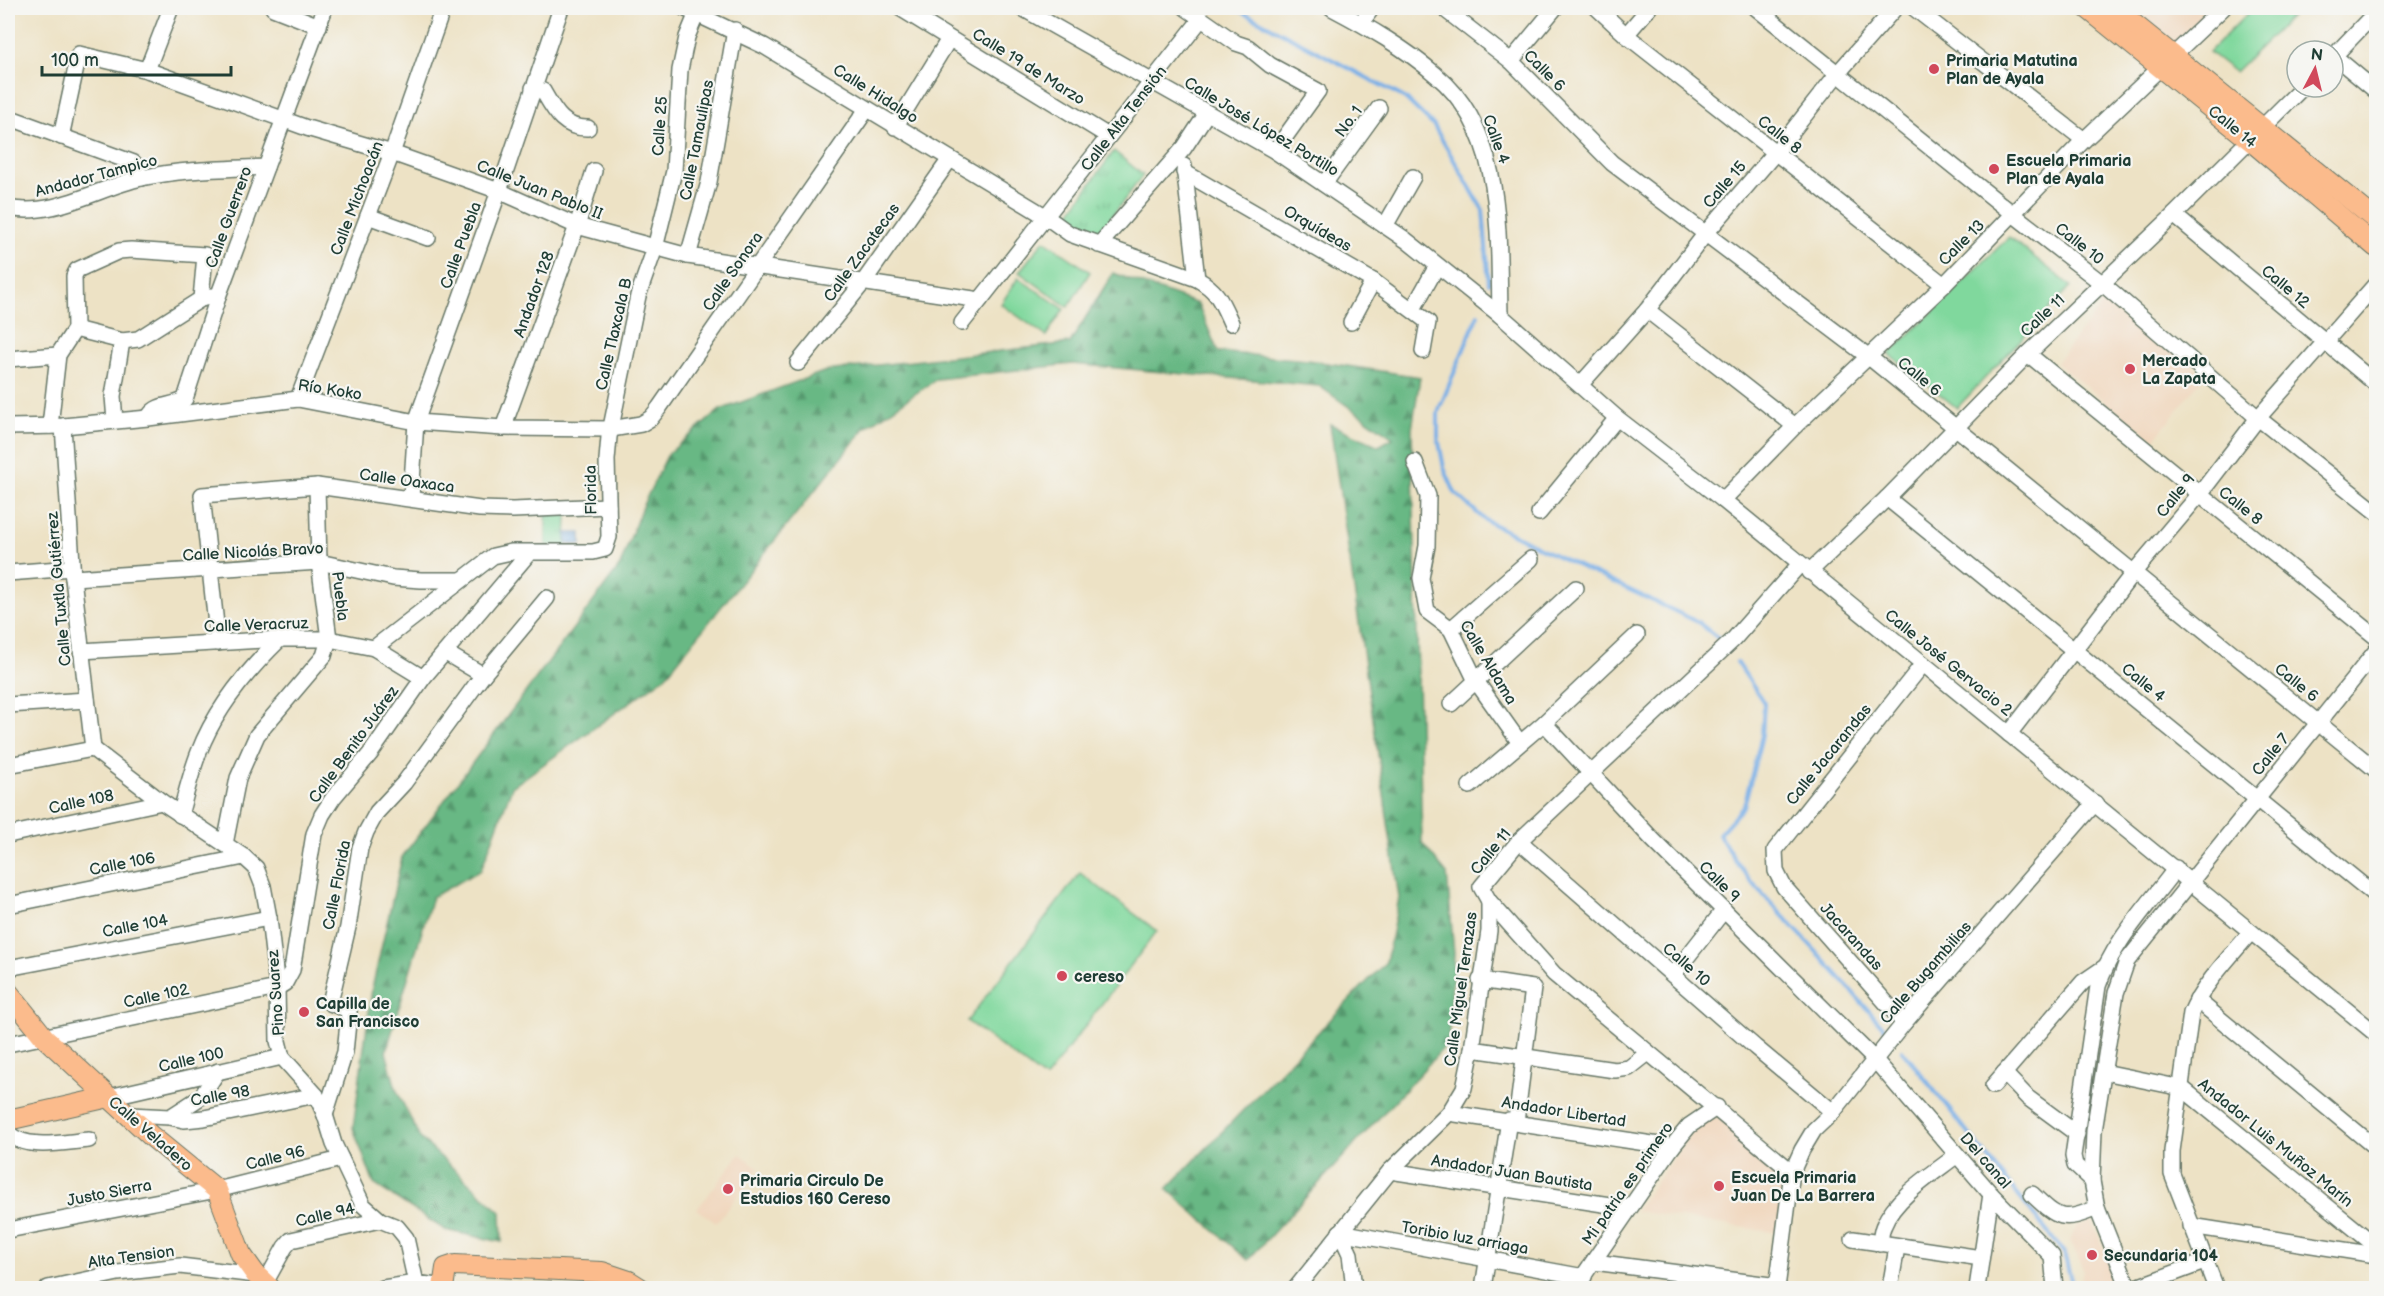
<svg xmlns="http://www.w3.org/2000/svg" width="2384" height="1296" font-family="'Balsamiq Sans',sans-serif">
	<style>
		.built { fill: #f0d6bc }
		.green { fill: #80d89d; stroke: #508a68; stroke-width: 1.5 }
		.forest { fill: url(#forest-firs); stroke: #447a5c; stroke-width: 1.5 }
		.park { fill: url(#park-tufts); stroke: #508a68; stroke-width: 1.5 }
		.water { fill: url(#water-rules); stroke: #4c768e; stroke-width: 1.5 }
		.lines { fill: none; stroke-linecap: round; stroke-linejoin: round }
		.stream { stroke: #78afe7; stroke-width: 4 }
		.minor-casing { stroke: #677767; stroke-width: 18 }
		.major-casing { stroke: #677767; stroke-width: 22 }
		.minor { stroke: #fff; stroke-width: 15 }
		.major { stroke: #fbbb8c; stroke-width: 20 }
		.poi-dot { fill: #d1495b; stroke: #f6f6f2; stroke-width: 2 }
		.labels { text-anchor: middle; stroke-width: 4.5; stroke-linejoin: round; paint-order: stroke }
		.poi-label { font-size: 16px; font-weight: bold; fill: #1f3d34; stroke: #f6f6f2; text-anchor: start }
		.street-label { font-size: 16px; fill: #1f3d34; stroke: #f6f6f2 }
	</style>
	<defs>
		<pattern id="forest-firs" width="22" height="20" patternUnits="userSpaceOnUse" patternTransform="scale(1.5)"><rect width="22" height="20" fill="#68b884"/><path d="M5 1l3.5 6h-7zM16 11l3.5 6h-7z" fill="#55976d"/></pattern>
		<pattern id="park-tufts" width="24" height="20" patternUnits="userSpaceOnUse" patternTransform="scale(1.5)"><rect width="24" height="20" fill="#80d89d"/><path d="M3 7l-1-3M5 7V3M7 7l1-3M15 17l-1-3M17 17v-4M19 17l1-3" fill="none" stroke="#6eba88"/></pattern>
		<pattern id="water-rules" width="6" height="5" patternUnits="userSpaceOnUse" patternTransform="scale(1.5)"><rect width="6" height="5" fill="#78afe7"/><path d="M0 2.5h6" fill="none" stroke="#6290bc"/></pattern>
	</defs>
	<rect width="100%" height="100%" fill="#f6f6f2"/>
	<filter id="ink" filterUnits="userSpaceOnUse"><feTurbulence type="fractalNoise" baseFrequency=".0167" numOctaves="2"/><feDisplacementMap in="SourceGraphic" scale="12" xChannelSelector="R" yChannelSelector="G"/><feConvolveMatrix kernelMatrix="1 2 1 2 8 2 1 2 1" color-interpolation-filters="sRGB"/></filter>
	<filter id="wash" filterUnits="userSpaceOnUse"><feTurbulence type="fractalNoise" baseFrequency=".008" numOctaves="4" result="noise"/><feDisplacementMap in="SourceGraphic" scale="24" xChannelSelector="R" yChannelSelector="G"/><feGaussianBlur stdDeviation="1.35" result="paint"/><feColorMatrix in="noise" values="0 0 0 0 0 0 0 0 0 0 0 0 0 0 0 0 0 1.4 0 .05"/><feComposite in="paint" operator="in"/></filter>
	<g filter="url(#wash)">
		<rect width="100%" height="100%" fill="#ede2c5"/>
		<g class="built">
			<path d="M 2125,8 L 2210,8 L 2172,46 Z"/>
			<path d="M 2107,298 L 2205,375 L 2154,440 L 2056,363 Z"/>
			<path d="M 1716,1117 L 1786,1175 L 1778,1233 L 1635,1211 L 1693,1131 Z"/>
			<path d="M 740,1154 L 759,1168 L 716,1223 L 697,1209 Z"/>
			<path d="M 2091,1221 L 2122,1288 L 2080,1288 L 2083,1269 L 2070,1240 L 2077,1226 Z"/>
		</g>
		<g class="green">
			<path d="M 2253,8 L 2300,8 L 2235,72 L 2209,52 Z"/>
			<path d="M 2009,237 L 2071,286 L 1957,408 L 1889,354 Z"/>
			<path d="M 1044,240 L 1090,272 L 1068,307 L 1019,272 Z"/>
			<path d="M 1018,278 L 1064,309 L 1046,336 L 1001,304 Z"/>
			<path d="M 1080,873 L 1157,931 L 1045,1079 L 967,1021 Z"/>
		</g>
		<path class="forest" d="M 1113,273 L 1198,304 L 1218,352 L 1307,360 L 1420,377 L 1412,429 L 1422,843 L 1447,874 L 1454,953 L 1448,1043 L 1248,1260 L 1167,1189 L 1386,962 L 1399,898 L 1330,424 L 1379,446 L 1393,438 L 1319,386 L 1072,364 L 937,379 L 865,428 L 665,677 L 512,787 L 481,870 L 432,897 L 386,1052 L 396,1089 L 420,1138 L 501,1212 L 502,1242 L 445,1230 L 374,1184 L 353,1128 L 372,989 L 402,857 L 620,566 L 641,509 L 668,454 L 720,410 L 826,371 L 1070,343 Z"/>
		<g class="park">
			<path d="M 1114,151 L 1143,175 L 1095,239 L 1066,218 Z"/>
			<path d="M 546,512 L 567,513 L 566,547 L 546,545 Z"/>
		</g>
		<path class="water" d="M 566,533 L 581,533 L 581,545 L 566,544 Z"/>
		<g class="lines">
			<g class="stream">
				<path d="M 1235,8 L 1405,98 L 1434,126 L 1483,210 L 1489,283"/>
				<path d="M 1478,315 L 1438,412 L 1438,437 L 1444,468 L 1455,493 L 1485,520 L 1540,548 L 1698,622 L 1718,638"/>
				<path d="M 1737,662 L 1764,703 L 1762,735 L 1744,806 L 1719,834 C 1740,873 1766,898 1796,930 C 1828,963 1858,998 1888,1033"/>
				<path d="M 1902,1050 L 2064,1253 L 2073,1288"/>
			</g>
		</g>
	</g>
	<g filter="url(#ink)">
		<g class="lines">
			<g class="minor-casing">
				<g id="minor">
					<path d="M 273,8 L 319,26"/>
					<path d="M 684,8 L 764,46 L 1045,216 L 1070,234 L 1197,279 C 1218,291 1221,301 1231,323"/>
					<path d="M 900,8 L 1108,136"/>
					<path d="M 1022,8 L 1275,151 L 1406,240 L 1500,315 L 1617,418 L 1723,500 L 2376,1034"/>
					<path d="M 1186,8 L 1236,43 L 1248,47 L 1270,65 L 1318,91 L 1275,151"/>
					<path d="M 1332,8 C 1368,27 1405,48 1436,75 C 1505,132 1498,235 1500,315"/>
					<path d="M 1443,8 L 1511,61 L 1612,163 L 1869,357 L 2376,770"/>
					<path d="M 1597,8 L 1626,35 L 1944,285"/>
					<path d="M 1756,8 L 2013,214 L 2103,284 L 2258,418 L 2376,512"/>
					<path d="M 1914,8 L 2084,140"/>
					<path d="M 1361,23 L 1372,8"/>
					<path d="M 1626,35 L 1649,8"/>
					<path d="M 2334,56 L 2376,91"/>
					<path d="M 2333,57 L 2376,12"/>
					<path d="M 1511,61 L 1555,8"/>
					<path d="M 147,70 L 171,8"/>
					<path d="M 533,88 L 543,91 C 554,110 563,129 588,128"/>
					<path d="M 8,117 L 134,163 L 142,178"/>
					<path d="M 895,127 L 949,39"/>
					<path d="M 61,137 L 79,54 L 147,70 L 307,128 L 392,153 L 499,191 L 577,226 L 688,256 L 980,300"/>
					<path d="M 1184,166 L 1197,279"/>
					<path d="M 1184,172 L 1373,281 L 1428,322 L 1423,351"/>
					<path d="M 1324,184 L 1379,108"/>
					<path d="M 8,208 C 52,218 98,188 141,178 C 182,169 224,169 266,167"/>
					<path d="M 2174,215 L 2376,384"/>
					<path d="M 368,216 L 428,238"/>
					<path d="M 1385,226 L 1413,177"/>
					<path d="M 1099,245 L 1184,148 L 1207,113"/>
					<path d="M 688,256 L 709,182 L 735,30"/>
					<path d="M 1413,309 L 1437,266"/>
					<path d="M 1647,310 L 1795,426"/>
					<path d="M 1351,322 L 1373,281"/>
					<path d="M 962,323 L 1201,19"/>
					<path d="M 75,329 L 122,341 L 138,339 L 201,299 L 212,296"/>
					<path d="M 2028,354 L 2376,637"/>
					<path d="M 8,359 L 58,355"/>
					<path d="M 798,363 L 862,284 L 950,159"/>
					<path d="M 1580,385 L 1647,310 L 1706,233 L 1775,153 L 1838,73 L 1895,8"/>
					<path d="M 298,399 L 392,153 L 443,8"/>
					<path d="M 150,415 C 158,403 173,407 185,399 L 219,294 L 325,8"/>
					<path d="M 115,421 L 113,396 L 122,341"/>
					<path d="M 50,426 L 58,355 L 75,329 L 74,276 L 77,270 L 119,251 L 131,250 L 205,255 L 201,299"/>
					<path d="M 63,426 L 73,578 L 93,749"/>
					<path d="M 8,427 L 63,426 L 148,418 L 298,399 L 416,422 L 503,428 L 611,429 L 641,424 L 651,418 L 659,408 L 867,109"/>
					<path d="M 503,428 L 577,226 L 594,171"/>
					<path d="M 1415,462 L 1428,496 L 1427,546 L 1421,578 L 1427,611 L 1451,629 L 1476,681 L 1520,743"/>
					<path d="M 411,497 L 416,422 L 499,191 L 561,8"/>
					<path d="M 1887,498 L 2376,896"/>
					<path d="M 1723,500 L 1795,426 L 1944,285 L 2084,140 L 2223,8"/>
					<path d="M 1539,513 L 1617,418"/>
					<path d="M 1809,572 L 1887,498 L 2028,354 L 2174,215 L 2303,87"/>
					<path d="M 8,573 L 72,568"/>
					<path d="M 73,578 L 319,562 L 393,578 L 421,580 L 461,580"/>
					<path d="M 1451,629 L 1531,559"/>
					<path d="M 218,643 L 202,495 L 317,486 L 480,509 L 513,510 L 608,506"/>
					<path d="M 374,648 L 493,556 L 511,552 L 593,552 L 605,549 L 609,537 L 607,460 L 609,437 L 638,296 L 655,248 L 674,171 L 680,70 L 687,37 L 699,8"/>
					<path d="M 81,651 L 280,639 L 329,639 L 374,648 L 423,678"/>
					<path d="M 446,653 L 483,675"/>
					<path d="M 1451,704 L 1576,588"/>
					<path d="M 8,705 L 87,700"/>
					<path d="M 1544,723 L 1653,840 L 1875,1060 L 1991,1194 L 2052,1256 L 2055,1288"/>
					<path d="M 2009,734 L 2134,572 L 2199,495 L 2258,418 L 2376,284"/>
					<path d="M 93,749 L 162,802 L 244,857 L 256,868 L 263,886 L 269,918 L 277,988 L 278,1041 L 282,1057 L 316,1095 L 325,1115 L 334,1144 L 363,1205 L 380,1220 L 397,1227 L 406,1238 L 416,1283 L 443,1287"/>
					<path d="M 8,765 L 93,749"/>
					<path d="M 1470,786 L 1544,723 L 1637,635"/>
					<path d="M 180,815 C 186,794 191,772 199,752 C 215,710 248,670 280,639"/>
					<path d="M 8,835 L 162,802"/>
					<path d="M 1519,841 L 1755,1047 L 1833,1112"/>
					<path d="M 225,844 L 238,778 L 257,735 L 324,656 L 329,639 L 319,562 L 317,486"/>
					<path d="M 8,905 L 244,857"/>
					<path d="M 8,968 L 269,918"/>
					<path d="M 1673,975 L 1724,910"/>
					<path d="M 1480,980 L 1533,988 L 1516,1122"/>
					<path d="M 2197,1000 L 2376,1148"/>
					<path d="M 1904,1023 L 1784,887 L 1776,871 L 1775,850 L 1923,664"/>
					<path d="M 8,1044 L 277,988 L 285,983 L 292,970 L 314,834 L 322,815 L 333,798 L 370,754 L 423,678 L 529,553"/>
					<path d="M 1472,1049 L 1615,1070 L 1629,1068 L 1648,1053"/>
					<path d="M 2104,1072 L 2182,1088 L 2376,1246"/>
					<path d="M 2004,1073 L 2028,1098 L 2077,1134"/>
					<path d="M 1993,1086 L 2083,982 L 2105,967"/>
					<path d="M 109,1097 L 282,1057"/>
					<path d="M 1449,1113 L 1672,1147"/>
					<path d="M 130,1115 L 170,1117 L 184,1120 L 204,1118 L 316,1095"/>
					<path d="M 325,1115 L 345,1052 L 349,1013 L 349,1010 L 330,1003 L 348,927 L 360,848 L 366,832 L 377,812 L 404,783 L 483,675 L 547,598"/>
					<path d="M 170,1117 L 201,1097 L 218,1071"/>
					<path d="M 8,1133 C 27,1151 64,1142 89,1140"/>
					<path d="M 1390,1171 L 1629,1208"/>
					<path d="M 1792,1172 L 1554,974 L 1489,901 L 1481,887 L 1519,841 L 1733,640 L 1799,565"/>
					<path d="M 2092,1181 L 2075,1165 L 2073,1156 L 2098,986 C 2113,941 2148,906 2176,868"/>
					<path d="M 2032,1194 C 2059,1220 2063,1222 2097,1208"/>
					<path d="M 2191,1226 L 2376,1255"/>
					<path d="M 8,1230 L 217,1190 L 341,1159"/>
					<path d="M 1340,1232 L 1584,1277"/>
					<path d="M 1340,1232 L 1350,1254 L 1354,1288"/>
					<path d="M 1853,1239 L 1981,1258"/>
					<path d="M 1880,1244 C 1881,1237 1881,1230 1884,1225 C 1895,1197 1934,1173 1957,1155"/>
					<path d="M 1594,1262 L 1778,1286"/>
					<path d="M 265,1283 L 285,1247 L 291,1240 L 380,1220"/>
					<path d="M 48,1288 L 118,1273 L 180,1266 L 256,1275"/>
					<path d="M 383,1288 L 416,1283"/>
					<path d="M 1296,1288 L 1390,1171 L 1449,1113 L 1464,1088 L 1472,1049 L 1489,931 L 1489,901"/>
					<path d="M 1483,1288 L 1509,1120"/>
					<path d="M 1575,1288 L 1672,1147 L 1689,1126 L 1717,1107"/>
					<path d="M 1777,1288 L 1792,1172 L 1802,1150 L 1814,1130 L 1833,1112 L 1904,1023 L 2095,803"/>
					<path d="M 1890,1288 L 1897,1247"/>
					<path d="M 1977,1288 L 1991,1194"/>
					<path d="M 2129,1288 L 2097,1208 L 2092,1181 L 2094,1131 L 2116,993 L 2127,961 L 2376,651"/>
					<path d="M 2134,1288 L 2207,1261"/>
					<path d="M 2216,1288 L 2172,1174 L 2172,1151 L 2191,1013 C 2204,983 2230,957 2251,932"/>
				</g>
			</g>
			<g class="major-casing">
				<g id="major">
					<path d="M 2087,8 L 2250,140 L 2376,247"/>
					<path d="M 2114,8 L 2376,220"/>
					<path d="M 8,992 L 44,1037 L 151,1136 L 217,1190 L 241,1254 L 256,1275 L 270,1288"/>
					<path d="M 8,1120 L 109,1097"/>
					<path d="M 443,1288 L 446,1268 L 455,1265 L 602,1272 L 629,1281 L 640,1288"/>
				</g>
			</g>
			<use href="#minor" class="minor"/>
			<use href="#major" class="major"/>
		</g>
	</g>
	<g class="poi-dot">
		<circle cx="1934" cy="69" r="6"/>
		<circle cx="1994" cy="169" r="6"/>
		<circle cx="2130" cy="369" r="6"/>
		<circle cx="1062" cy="976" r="6"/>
		<circle cx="304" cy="1012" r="6"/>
		<circle cx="1719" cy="1186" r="6"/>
		<circle cx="728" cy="1189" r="6"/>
		<circle cx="2092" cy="1255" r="6"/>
	</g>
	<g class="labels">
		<g class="poi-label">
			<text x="1946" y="66">Primaria Matutina<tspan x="1946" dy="18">Plan de Ayala</tspan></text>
			<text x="2006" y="166">Escuela Primaria<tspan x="2006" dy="18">Plan de Ayala</tspan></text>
			<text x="2142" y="366">Mercado<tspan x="2142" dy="18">La Zapata</tspan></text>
			<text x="1074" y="982">cereso</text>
			<text x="316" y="1009">Capilla de<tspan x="316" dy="18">San Francisco</tspan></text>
			<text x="1731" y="1183">Escuela Primaria<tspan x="1731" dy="18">Juan De La Barrera</tspan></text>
			<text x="740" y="1186">Primaria Circulo De<tspan x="740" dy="18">Estudios 160 Cereso</tspan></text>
			<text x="2104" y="1261">Secundaria 104</text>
		</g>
		<g class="street-label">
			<text transform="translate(1029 66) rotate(32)" y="6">Calle 19 de Marzo</text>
			<text transform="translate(1545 70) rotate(45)" y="6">Calle 6</text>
			<text transform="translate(876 93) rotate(32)" y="6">Calle Hidalgo</text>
			<text transform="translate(1123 118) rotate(-52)" y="6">Calle Alta Tensión</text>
			<text transform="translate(1348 121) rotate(-54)" y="6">No. 1</text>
			<text transform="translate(659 126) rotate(-86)" y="6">Calle 25</text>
			<text transform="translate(1262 126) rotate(31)" y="6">Calle José López Portillo</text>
			<text transform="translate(2233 126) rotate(39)" y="6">Calle 14</text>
			<text transform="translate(1780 134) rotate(39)" y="6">Calle 8</text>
			<text transform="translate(1497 139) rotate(70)" y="6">Calle 4</text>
			<text transform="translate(696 140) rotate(-79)" y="6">Calle Tamaulipas</text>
			<text transform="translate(96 175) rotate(-15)" y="6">Andador Tampico</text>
			<text transform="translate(1724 184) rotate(-49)" y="6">Calle 15</text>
			<text transform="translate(540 189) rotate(22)" y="6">Calle Juan Pablo II</text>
			<text transform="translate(356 198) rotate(-69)" y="6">Calle Michoacán</text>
			<text transform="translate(228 217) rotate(-70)" y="6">Calle Guerrero</text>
			<text transform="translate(1318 228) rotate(30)" y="6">Orquídeas</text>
			<text transform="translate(1961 242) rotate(-45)" y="6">Calle 13</text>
			<text transform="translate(2080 243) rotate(38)" y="6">Calle 10</text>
			<text transform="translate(460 245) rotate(-70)" y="6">Calle Puebla</text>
			<text transform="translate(861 252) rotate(-54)" y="6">Calle Zacatecas</text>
			<text transform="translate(732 271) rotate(-55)" y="6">Calle Sonora</text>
			<text transform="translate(2286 286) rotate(40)" y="6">Calle 12</text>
			<text transform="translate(533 294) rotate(-70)" y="6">Andador 128</text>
			<text transform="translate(2042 315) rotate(-43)" y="6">Calle 11</text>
			<text transform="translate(613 334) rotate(-77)" y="6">Calle Tlaxcala B</text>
			<text transform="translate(1920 376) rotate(40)" y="6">Calle 6</text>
			<text transform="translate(330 389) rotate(9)" y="6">Río Koko</text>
			<text transform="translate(407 480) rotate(8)" y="6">Calle Oaxaca</text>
			<text transform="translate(590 490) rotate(-91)" y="6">Florida</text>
			<text transform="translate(2175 495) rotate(-51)" y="6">Calle 9</text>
			<text transform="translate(2241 505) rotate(39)" y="6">Calle 8</text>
			<text transform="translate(253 551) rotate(-3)" y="6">Calle Nicolás Bravo</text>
			<text transform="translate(58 589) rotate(-95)" y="6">Calle Tuxtla Gutiérrez</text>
			<text transform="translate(341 596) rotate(83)" y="6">Puebla</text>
			<text transform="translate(256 624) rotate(-2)" y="6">Calle Veracruz</text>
			<text transform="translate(1489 662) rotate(59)" y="6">Calle Aldama</text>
			<text transform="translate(1949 662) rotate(39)" y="6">Calle José Gervacio 2</text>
			<text transform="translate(2144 682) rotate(39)" y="6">Calle 4</text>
			<text transform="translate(2297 682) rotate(39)" y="6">Calle 6</text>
			<text transform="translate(353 744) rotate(-54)" y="6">Calle Benito Juárez</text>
			<text transform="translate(1828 754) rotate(-51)" y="6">Calle Jacarandas</text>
			<text transform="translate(2270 754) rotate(-51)" y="6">Calle 7</text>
			<text transform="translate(81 801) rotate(-12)" y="6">Calle 108</text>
			<text transform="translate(1490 851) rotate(-51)" y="6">Calle 11</text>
			<text transform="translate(122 863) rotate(-11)" y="6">Calle 106</text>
			<text transform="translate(1720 881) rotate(45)" y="6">Calle 9</text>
			<text transform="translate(336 885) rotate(-79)" y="6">Calle Florida</text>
			<text transform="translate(135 925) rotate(-11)" y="6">Calle 104</text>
			<text transform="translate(1852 936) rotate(48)" y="6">Jacarandas</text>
			<text transform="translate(1687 964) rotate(41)" y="6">Calle 10</text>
			<text transform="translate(1925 972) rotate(-49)" y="6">Calle Bugambilias</text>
			<text transform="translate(1460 989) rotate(-82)" y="6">Calle Miguel Terrazas</text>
			<text transform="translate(275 993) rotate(-94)" y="6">Pino Suarez</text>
			<text transform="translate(156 995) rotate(-12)" y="6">Calle 102</text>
			<text transform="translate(191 1059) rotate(-13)" y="6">Calle 100</text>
			<text transform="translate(220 1095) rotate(-10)" y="6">Calle 98</text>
			<text transform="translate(1564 1111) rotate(9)" y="6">Andador Libertad</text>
			<text transform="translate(151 1133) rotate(41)" y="6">Calle Veladero</text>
			<text transform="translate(2276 1142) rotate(39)" y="6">Andador Luis Muñoz Marín</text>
			<text transform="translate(275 1157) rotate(-14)" y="6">Calle 96</text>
			<text transform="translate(1986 1160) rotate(49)" y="6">Del canal</text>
			<text transform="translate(1512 1172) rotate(9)" y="6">Andador Juan Bautista</text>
			<text transform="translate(1627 1183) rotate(-55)" y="6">Mi patria es primero</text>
			<text transform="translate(109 1192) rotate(-11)" y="6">Justo Sierra</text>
			<text transform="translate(325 1214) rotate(-13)" y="6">Calle 94</text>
			<text transform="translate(1465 1237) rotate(10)" y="6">Toribio luz arriaga</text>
			<text transform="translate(131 1256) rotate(-8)" y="6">Alta Tension</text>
		</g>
	</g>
	<rect width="2384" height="1296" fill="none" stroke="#f6f6f2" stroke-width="30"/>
	<g transform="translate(2315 69) rotate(7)"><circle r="28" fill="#f6f6f2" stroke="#a0aca6" stroke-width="1.5"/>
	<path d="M0-4.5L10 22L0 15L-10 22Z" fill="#d1495b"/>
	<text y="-9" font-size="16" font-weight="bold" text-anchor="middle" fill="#1f3d34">N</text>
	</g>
	<path d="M42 66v9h189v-9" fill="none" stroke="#1f3d34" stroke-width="3"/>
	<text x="51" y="66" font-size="18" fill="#1f3d34" stroke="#f6f6f2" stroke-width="4.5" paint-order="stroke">100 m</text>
</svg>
